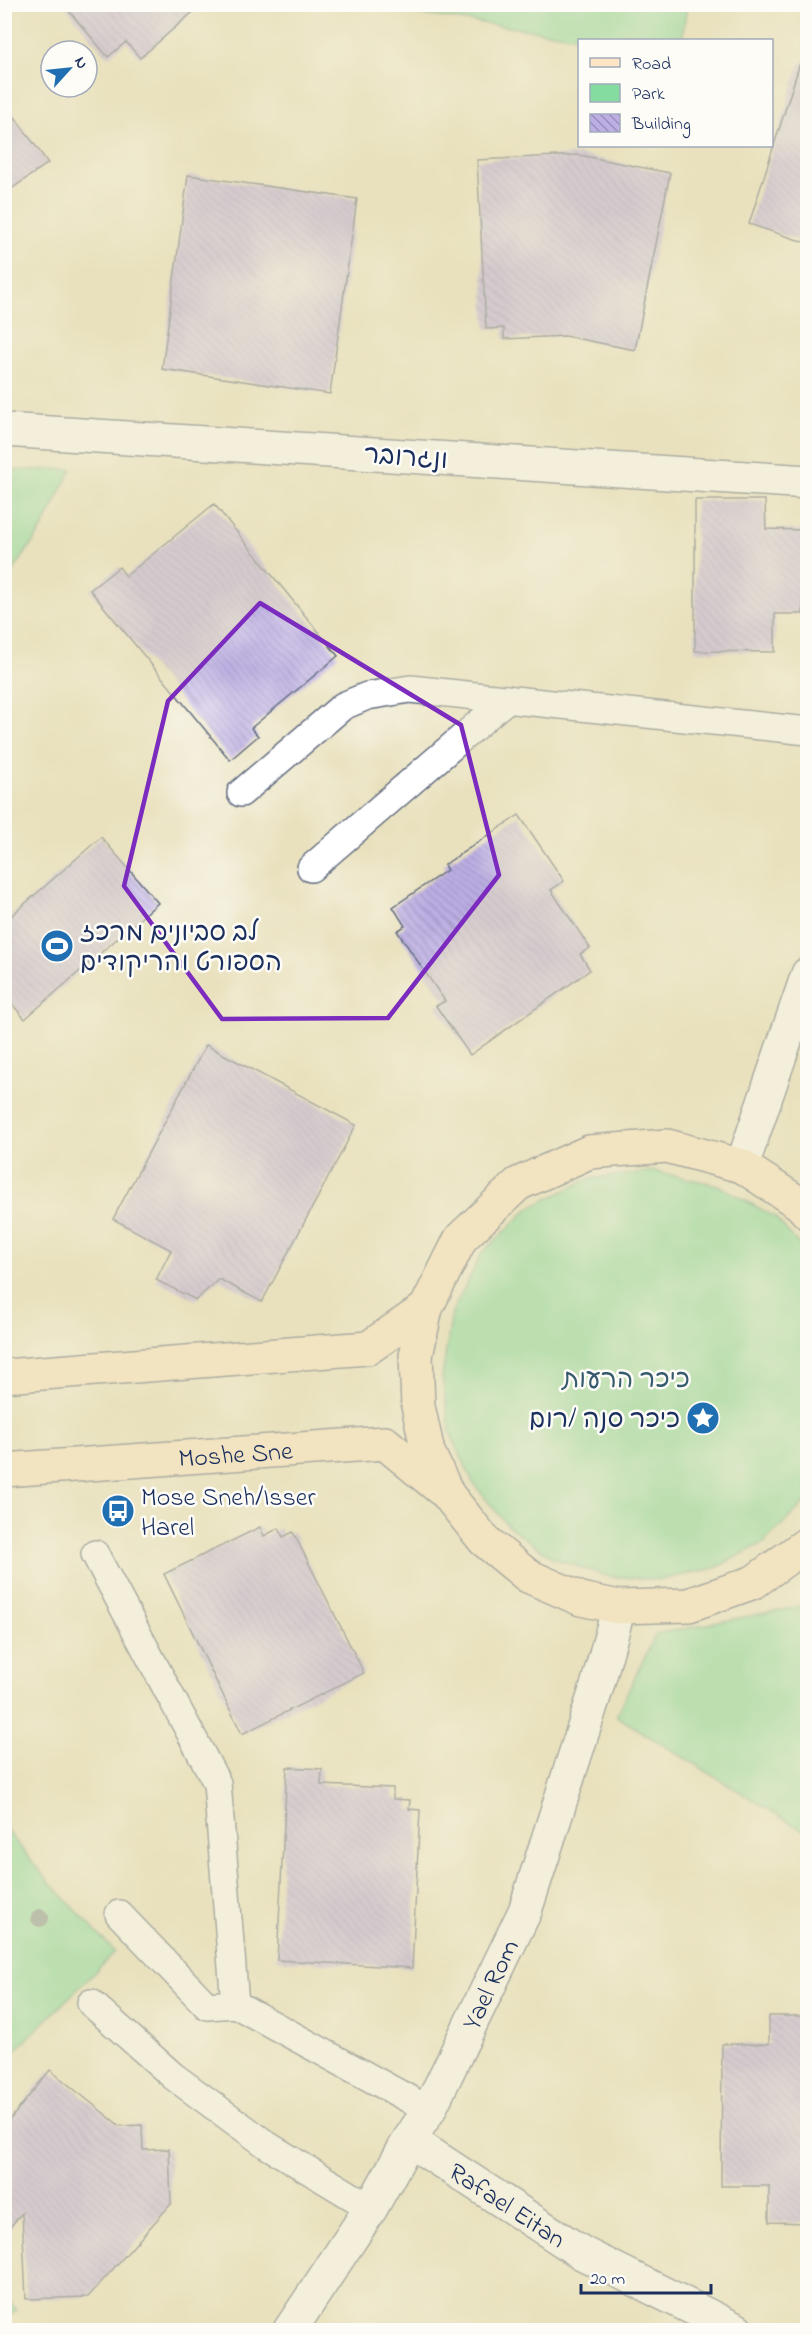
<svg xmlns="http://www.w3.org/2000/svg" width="812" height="2335" font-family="'Indie Flower','Playpen Sans Hebrew',sans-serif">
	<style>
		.park { fill: #85dca0; stroke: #50867f; stroke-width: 1.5 }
		.building { fill: url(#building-back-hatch) }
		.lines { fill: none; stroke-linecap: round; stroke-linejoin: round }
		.lane-casing { stroke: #636d80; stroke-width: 30 }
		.street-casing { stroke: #636d80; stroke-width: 36 }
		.secondary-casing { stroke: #636d80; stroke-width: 36 }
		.lane { stroke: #fff; stroke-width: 27 }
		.street { stroke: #fff; stroke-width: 33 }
		.secondary { stroke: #fde5c5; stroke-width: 33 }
		.tree { fill: #879792 }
		.marked { fill: none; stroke: #7b2cbf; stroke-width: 4.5; stroke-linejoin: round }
		.labels { text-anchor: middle; stroke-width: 5; stroke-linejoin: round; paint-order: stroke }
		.street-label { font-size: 26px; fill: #1b2f5e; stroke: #fdfcf7 }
		.poi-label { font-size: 26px; fill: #1b2f5e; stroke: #fdfcf7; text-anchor: start }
		.park-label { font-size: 26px; fill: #365a6e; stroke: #fdfcf7 }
	</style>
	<defs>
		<pattern id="building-back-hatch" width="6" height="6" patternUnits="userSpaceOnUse" patternTransform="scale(1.5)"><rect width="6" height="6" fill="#bdafe4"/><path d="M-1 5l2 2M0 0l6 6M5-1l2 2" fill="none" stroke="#998fbc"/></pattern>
	</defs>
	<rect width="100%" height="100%" fill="#fdfcf7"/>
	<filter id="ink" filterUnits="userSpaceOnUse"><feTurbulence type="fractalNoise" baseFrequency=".0167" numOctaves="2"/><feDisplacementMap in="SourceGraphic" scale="12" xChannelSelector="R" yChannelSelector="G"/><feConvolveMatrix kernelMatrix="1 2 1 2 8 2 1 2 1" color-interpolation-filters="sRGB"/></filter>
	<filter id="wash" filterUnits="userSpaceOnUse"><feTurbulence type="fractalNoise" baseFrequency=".008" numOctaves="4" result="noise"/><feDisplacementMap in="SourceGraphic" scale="24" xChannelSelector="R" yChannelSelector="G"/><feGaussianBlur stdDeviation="1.35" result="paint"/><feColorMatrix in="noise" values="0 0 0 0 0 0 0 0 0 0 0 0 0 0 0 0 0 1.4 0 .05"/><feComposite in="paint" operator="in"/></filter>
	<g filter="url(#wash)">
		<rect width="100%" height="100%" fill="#e9e1be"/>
		<g class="park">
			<path d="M 362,5 L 362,4 L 687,5 L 682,40 L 601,40 L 361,6 Z"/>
			<path d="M 72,469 L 42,529 L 5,583 L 5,470 Z"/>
			<path d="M 653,1171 L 718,1185 L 775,1217 L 808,1255 L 807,1500 L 764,1543 L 715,1568 L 661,1580 L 606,1576 L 553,1558 L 508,1526 L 473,1483 L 450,1432 L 442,1377 L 452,1312 L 482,1253 L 529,1208 L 588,1179 Z"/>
			<path d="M 807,1605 L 807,1833 L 616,1716 L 656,1634 Z"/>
			<path d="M 4,1827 L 43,1875 L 115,1952 L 5,2061 Z"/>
			<path d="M 5,2296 L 17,2310 L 5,2322 Z"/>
		</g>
		<g id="blocks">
			<g class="building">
				<path d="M 63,4 L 202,4 L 140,58 L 126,42 L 108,57 Z"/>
				<path d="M 800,63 L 807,64 L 807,243 L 749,224 Z"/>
				<path d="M 4,102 L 48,163 L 4,194 Z"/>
				<path d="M 579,155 L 670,173 L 635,350 L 565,336 L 504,339 L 504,328 L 486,329 L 477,160 Z"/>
				<path d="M 188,175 L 357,199 L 330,394 L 162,369 Z"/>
				<path d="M 695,500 L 765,500 L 766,529 L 803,530 L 803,614 L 775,614 L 775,652 L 695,651 Z"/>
				<path d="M 214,504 L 338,656 L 251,728 L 258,736 L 230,760 L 90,590 L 119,567 L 126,576 Z"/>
				<path d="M 519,815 L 564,881 L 551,890 L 590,948 L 580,954 L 590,970 L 470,1055 L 436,1006 L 445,1001 L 397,931 L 405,926 L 393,907 L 447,870 L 444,865 Z"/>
				<path d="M 101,837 L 158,903 L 25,1019 L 4,995 L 4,922 Z"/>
				<path d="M 206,1045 L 356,1125 L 262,1302 L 219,1279 L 196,1300 L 156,1280 L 171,1250 L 113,1219 Z"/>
				<path d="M 260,1527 L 264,1536 L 279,1528 L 283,1537 L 293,1532 L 364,1673 L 242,1734 L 164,1574 Z"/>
				<path d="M 287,1767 L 322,1769 L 321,1785 L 393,1788 L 393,1799 L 410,1800 L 409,1809 L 420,1810 L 412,1968 L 277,1960 Z"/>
				<path d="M 769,2016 L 807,2016 L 807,2223 L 769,2222 L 769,2186 L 721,2186 L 722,2044 L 769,2044 Z"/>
				<path d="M 50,2070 L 120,2126 L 142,2125 L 143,2150 L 169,2149 L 171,2204 L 88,2297 L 26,2299 L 22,2213 L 4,2234 L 4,2127 Z"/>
			</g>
		</g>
	</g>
	<g filter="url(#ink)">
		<use href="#blocks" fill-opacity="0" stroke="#636d80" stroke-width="1.5"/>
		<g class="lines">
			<g class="lane-casing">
				<g id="lane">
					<path d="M 241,793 L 343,706 L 367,696 L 410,689 L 808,731"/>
					<path d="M 311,868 L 507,699"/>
					<path d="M 95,1554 L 217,1783 L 235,2004 L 429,2110"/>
					<path d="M 119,1914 L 207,2006 L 235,2004"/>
					<path d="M 91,2003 L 173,2076 L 267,2145 L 371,2208"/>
				</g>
			</g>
			<g class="street-casing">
				<g id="street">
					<path d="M 4,430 L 808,482"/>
					<path d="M 742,1166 L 808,974"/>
					<path id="s1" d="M 409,2140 L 582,2253 L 737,2330"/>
					<path id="s2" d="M 290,2330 L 371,2208 L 409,2140 L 429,2110 L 525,1911 L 596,1690 L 619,1607"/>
				</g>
			</g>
			<g class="secondary-casing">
				<g id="secondary">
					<path d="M 808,1213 L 800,1204 L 742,1166 L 667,1146 L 589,1152 L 518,1184 L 461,1238 L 426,1308 L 416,1356 L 418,1406 L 428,1452 L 448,1495 L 484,1540 L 528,1576 L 581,1599 L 619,1607 L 689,1605 L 754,1582 L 808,1543"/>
					<path d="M 4,1376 L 368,1348 L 426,1308"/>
					<path id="s3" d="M 4,1470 L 385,1443 L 441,1489"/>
				</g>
			</g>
			<use href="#lane" class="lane"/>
			<use href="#street" class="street"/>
			<use href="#secondary" class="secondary"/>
		</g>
		<circle class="tree" cx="40" cy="1918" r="9"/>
	</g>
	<path d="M0 0H812V2335H0ZM 260,603 L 461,725 L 499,875 L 388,1018 L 222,1019 L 124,886 L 168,701 Z" fill="#e9e1be" fill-opacity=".55" fill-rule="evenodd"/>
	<path class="marked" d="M 260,603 L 461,725 L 499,875 L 388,1018 L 222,1019 L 124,886 L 168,701 Z"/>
	<defs>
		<g id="stadium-disc" transform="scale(1.725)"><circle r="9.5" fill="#1f6fb2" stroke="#fdfcf7"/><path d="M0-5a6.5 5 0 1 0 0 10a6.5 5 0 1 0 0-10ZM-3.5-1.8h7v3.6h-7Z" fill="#fff"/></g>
		<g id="sight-disc" transform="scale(1.725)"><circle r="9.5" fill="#1f6fb2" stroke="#fdfcf7"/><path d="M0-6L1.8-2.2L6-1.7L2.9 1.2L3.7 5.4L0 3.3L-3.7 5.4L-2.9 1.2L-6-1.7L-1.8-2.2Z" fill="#fff"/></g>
		<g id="bus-disc" transform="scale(1.725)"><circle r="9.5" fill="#1f6fb2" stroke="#fdfcf7"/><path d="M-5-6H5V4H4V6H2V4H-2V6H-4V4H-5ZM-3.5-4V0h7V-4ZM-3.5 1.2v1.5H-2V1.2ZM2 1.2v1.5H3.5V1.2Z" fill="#fff"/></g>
	</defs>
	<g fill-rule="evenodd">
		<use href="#stadium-disc" x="57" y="946"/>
		<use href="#sight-disc" x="703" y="1418"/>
		<use href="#bus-disc" x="118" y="1511"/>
	</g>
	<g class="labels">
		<g class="street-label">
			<text transform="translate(406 456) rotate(4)" y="9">ונגרובר</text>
			<text dy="9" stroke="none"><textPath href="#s3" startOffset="232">Moshe Sne</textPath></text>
			<text dy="9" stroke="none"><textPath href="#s2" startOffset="400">Yael Rom</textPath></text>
			<text dy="9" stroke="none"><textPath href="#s1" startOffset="118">Rafael Eitan</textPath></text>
		</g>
		<g class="poi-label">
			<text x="80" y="940">לב סביונים מרכז<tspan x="80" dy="30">הספורט והריקודים</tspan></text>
			<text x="680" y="1427" text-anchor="end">כיכר סנה /רום</text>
			<text x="141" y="1505">Mose Sneh/Isser<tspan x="141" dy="30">Harel</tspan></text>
		</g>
		<g class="park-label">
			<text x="626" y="1387">כיכר הרעות</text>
		</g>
	</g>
	<rect width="812" height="2335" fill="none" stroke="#fdfcf7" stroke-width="24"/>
	<rect x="578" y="39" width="195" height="108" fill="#fdfcf7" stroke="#a3aaba" stroke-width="1.5"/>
	<rect x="590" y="58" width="30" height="9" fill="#fde5c5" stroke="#a3aaba" stroke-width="1.5"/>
	<text x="632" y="69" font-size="18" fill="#1b2f5e">Road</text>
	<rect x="590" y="84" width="30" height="18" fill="#85dca0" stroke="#a3aaba" stroke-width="1.5"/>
	<text x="632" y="99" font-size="18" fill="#1b2f5e">Park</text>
	<rect x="590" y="114" width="30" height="18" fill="url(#building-back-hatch)" stroke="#a3aaba" stroke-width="1.5"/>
	<text x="632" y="129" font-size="18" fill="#1b2f5e">Building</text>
	<g transform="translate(69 69) rotate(63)"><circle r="28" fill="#fdfcf7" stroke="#a3aaba" stroke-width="1.5"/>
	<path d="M0-4.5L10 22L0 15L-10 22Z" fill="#1f6fb2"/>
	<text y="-9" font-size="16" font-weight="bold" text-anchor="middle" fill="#1b2f5e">N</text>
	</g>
	<path d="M581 2284v9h130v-9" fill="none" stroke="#1b2f5e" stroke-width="3"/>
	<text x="590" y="2284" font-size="18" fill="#1b2f5e" stroke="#fdfcf7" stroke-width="4.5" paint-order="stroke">20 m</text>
</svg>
